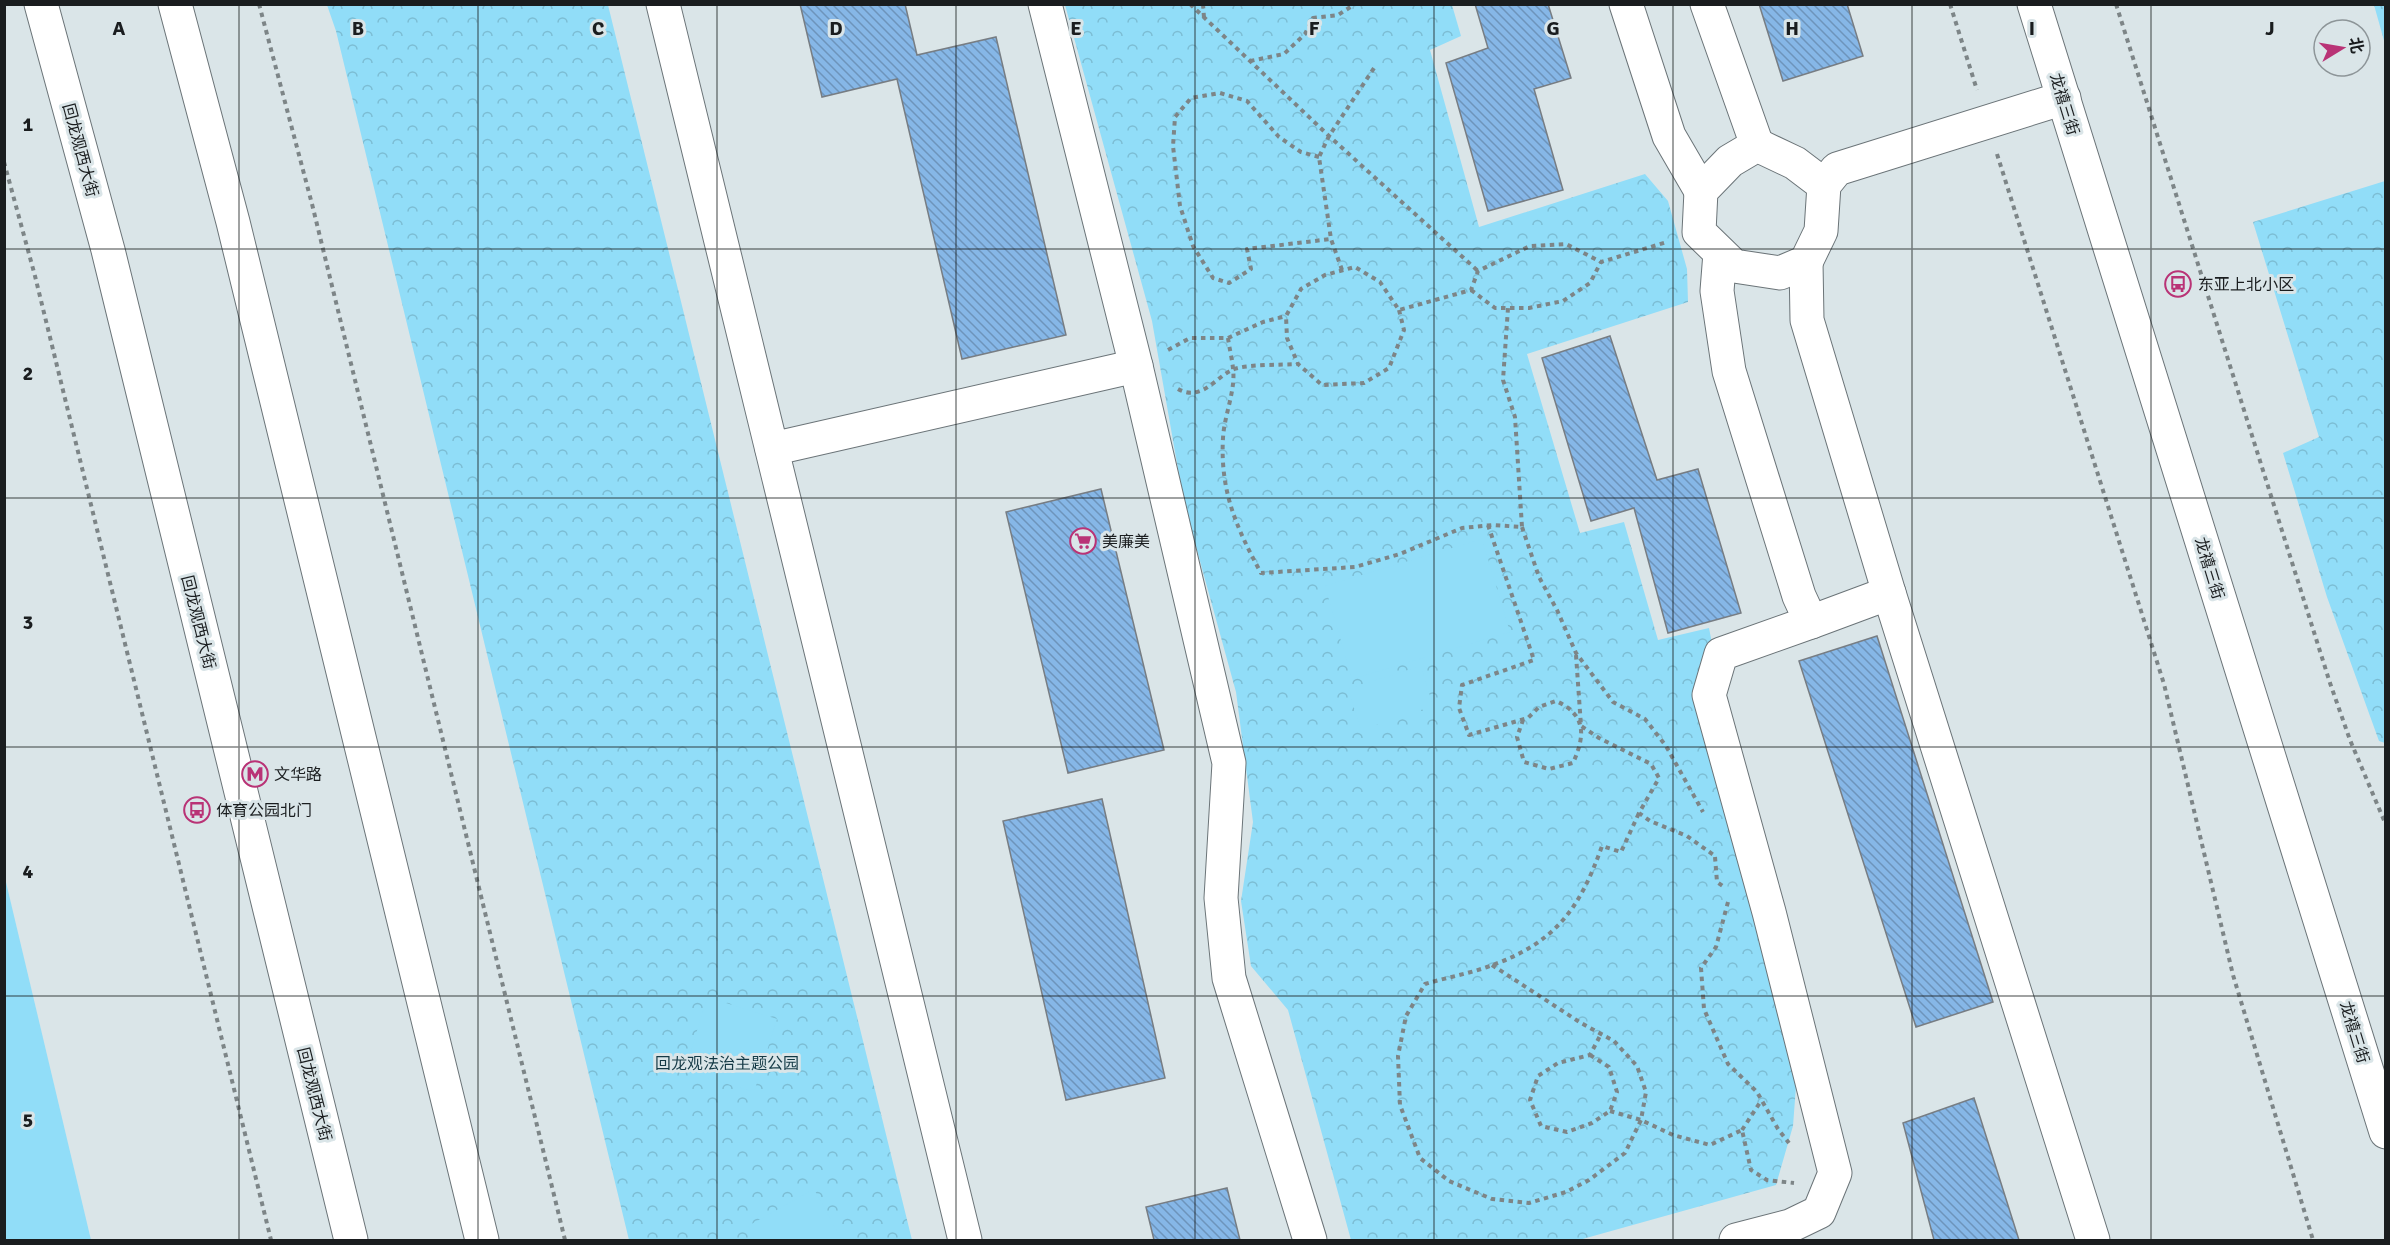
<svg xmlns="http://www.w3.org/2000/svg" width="2390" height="1245" font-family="Signika,'Noto Sans SC',sans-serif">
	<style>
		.forest { fill: url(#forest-crowns) }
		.pitch { fill: #91ddf8 }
		.building { fill: url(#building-back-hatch); stroke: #777d83; stroke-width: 1.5 }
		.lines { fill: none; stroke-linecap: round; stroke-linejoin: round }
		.minor-casing { stroke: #6b7478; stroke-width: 35 }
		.tertiary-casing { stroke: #6b7478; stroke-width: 35 }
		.primary-casing { stroke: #6b7478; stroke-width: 35 }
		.path { stroke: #7d8587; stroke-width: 4; stroke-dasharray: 4.5 4.5; stroke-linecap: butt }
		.minor { stroke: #fff; stroke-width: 33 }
		.tertiary { stroke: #fff; stroke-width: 33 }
		.primary { stroke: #fff; stroke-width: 33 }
		.grid { fill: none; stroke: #1a1d1f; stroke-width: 1.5; stroke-opacity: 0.55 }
		.labels { text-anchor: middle; stroke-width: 6; stroke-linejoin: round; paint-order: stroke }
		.street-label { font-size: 16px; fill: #1a1d1f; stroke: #dae5e8 }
		.poi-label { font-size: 16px; fill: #1a1d1f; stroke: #dae5e8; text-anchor: start }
		.park-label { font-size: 16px; fill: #143945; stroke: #dae5e8 }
		.grid-label { font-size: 20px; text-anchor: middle; font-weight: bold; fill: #1a1d1f; stroke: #dae5e8; stroke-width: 6; stroke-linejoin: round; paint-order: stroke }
	</style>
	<defs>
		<pattern id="forest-crowns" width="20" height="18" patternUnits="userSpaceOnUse" patternTransform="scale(1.5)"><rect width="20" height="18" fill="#91ddf8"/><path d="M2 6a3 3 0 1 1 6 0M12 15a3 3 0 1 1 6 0" fill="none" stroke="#7cbdd4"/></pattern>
		<pattern id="building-back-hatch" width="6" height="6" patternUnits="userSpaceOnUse" patternTransform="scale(1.5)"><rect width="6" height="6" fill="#86b7e7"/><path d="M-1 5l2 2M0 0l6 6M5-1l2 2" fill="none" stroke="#6d94bb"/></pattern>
	</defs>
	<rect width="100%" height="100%" fill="#dae5e8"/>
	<g class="forest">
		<path d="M 327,5 L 608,5 L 912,1240 L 629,1240 L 336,31 Z"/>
		<path d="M 1065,5 L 1452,5 L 1461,36 L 1430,50 L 1479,227 L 1645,174 L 1668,201 L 1687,269 L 1688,302 L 1527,354 L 1580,533 L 1624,522 L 1658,640 L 1709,628 L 1797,1073 L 1793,1126 L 1776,1185 L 1579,1240 L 1351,1240 L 1288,1010 L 1251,966 L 1241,901 L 1253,822 L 1236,692 L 1184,503 L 1152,321 Z"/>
		<path d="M 2374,5 L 2385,5 L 2385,44 Z"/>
		<path d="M 2385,181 L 2386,181 L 2385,743 L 2379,741 L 2327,597 L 2283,453 L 2319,437 L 2253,222 Z"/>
	</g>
	<g class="pitch">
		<path d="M 1482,539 L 1510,632 L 1352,679 L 1325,586 Z"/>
		<path d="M 1421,666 L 1433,706 L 1361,730 L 1348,689 Z"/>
		<path d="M 4,878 L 5,878 L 91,1240 L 5,1240 Z"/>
		<path d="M 707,997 L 777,1019 L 754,1092 L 685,1071 Z"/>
		<path d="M 814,1189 L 842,1240 L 756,1240 L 748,1226 Z"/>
	</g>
	<g class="building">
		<path d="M 800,4 L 905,4 L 917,55 L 996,37 L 1066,335 L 962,359 L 897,79 L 822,97 Z"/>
		<path d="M 1475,4 L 1548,4 L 1571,78 L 1534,89 L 1563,190 L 1488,211 L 1446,63 L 1488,48 Z"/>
		<path d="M 1759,4 L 1847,4 L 1863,56 L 1783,81 Z"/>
		<path d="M 1610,336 L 1657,480 L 1698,469 L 1741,613 L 1668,633 L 1634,508 L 1591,521 L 1542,358 Z"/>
		<path d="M 1101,489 L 1164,750 L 1068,773 L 1006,512 Z"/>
		<path d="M 1877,636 L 1993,1002 L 1916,1027 L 1799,661 Z"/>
		<path d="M 1102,799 L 1165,1078 L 1066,1100 L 1003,821 Z"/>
		<path d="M 1974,1098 L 2019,1240 L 1934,1240 L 1903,1123 Z"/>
		<path d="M 1227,1188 L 1240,1240 L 1154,1240 L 1146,1207 Z"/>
	</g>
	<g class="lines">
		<g class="minor-casing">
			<g id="minor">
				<path d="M 663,4 L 965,1240"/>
				<path d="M 1045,4 L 1136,366 L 1229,763 L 1221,898 L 1229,978 L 1310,1240"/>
				<path d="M 1626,4 L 1669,136 L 1701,191"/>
				<path d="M 1707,4 L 1757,145"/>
				<path d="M 1824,185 L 1795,163 L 1757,145 L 1730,161 L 1701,191 L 1699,232 L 1734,266 L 1780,273 L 1806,262 L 1821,231 L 1824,185 L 1837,169 L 2064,98"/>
				<path d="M 1720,253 L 1717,291 L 1729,371 L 1799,596 L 1811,622 L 1721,654 L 1709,695 L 1769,912 L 1835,1173 L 1819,1212 L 1790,1226 L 1736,1240"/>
				<path d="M 1806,262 L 1807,320 L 1889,593 L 1811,622"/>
				<path d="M 772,449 L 1136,366"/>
				<path d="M 1889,593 L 2093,1240"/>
			</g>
		</g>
		<g class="tertiary-casing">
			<path id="tertiary" d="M 2034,4 L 2386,1132"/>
		</g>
		<g class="primary-casing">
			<g id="primary">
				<path d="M 41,4 L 108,250 L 351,1240"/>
				<path d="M 175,4 L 233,222 L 482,1240"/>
			</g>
		</g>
		<g class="path">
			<path d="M 259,4 L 312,204 L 565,1240"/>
			<path d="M 1190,4 L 1329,136 L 1478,271"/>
			<path d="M 1203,4 L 1204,18"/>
			<path d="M 1950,4 L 1977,90"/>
			<path d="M 2116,4 L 2330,683 L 2350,740 L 2386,825"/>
			<path d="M 1250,61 L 1284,54 L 1305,34 L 1313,18 L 1338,15 L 1355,4"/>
			<path d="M 1997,154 L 2164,684 L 2233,975 L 2313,1240"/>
			<path d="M 1319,157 L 1301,152 L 1279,137 L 1247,101 L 1220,93 L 1191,98 L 1175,117 L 1173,146 L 1180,206 L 1193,246 L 1213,278 L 1229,283 L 1251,269 L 1247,249 L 1331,239"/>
			<path d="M 4,162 L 35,276 L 271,1240"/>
			<path d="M 1342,270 L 1331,239 L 1319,157 L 1329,136 L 1374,68"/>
			<path d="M 1471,290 L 1495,308 L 1529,308 L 1563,301 L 1590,283 L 1601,262"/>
			<path d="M 1399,310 L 1404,330 L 1389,368 L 1364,383 L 1322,385 L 1298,364 L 1287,338 L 1286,316 L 1301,289 L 1325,275 L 1355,267 L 1380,282 L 1399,310 L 1471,290 L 1478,271 L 1530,246 L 1566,244 L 1601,262 L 1667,242"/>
			<path d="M 1228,338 C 1230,353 1235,369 1233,384 C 1231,402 1224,420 1223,438 C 1220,491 1236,527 1261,573 L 1355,567 L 1400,554 L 1462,528 L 1493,525 L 1522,527 L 1515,417 L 1503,380 L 1508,308"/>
			<path d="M 1168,350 L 1190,338 L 1228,338 L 1263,322 L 1286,316"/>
			<path d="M 1178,389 C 1201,402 1215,378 1232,370 C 1243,364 1284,365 1298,364"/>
			<path d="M 1488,525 L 1534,660 L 1462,685 L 1459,708 L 1469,735 L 1528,718 L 1539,707 L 1556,701 C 1587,715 1585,736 1573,763 L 1549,769 L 1524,762 L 1517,737 L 1523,720"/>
			<path d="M 1522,527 L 1539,577 L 1557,610 L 1576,653 L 1613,702 L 1645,719 L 1666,746 L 1703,812"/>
			<path d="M 1576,655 L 1581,726 L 1599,738 L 1651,764 L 1659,778 L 1639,813 L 1650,821 L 1687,836 L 1715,856"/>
			<path d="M 1715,857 L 1717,882 L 1724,887"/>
			<path d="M 1728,902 L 1716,947 L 1701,968 L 1704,1009 L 1728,1064 L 1757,1092 L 1778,1129 L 1789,1143"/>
			<path d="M 1492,965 L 1581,1023 L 1614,1041 L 1637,1066 L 1646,1092 L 1641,1120 L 1625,1153 L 1589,1180 L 1566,1192 L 1529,1203 L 1492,1199 L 1449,1181 L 1420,1158 L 1400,1105 L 1398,1056 L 1406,1016 L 1425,984 C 1445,978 1467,974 1487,967 C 1554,944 1579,911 1602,846 L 1621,852 L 1639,813"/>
			<path d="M 1590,1055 L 1609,1067 L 1617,1092 L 1610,1111 L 1592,1123 L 1567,1132 L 1541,1126 L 1530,1100 L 1538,1076 L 1558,1063 L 1590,1055 L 1601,1034"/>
			<path d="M 1610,1111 L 1641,1120 L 1673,1135 L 1710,1145 L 1742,1130 L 1751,1170 L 1767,1180 L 1794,1183"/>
			<path d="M 1742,1130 L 1761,1101"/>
		</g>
		<use href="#minor" class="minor"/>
		<use href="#tertiary" class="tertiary"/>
		<use href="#primary" class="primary"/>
	</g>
	<path class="grid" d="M 239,4 L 239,1240M 478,4 L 478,1240M 717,4 L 717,1240M 956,4 L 956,1240M 1195,4 L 1195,1240M 1434,4 L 1434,1240M 1673,4 L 1673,1240M 1912,4 L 1912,1240M 2151,4 L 2151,1240M 4,249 L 2386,249M 4,498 L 2386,498M 4,747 L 2386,747M 4,996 L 2386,996"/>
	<defs>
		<g id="bus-ring" transform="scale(1.35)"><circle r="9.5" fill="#dae5e8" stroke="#b93376" stroke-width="1.5"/><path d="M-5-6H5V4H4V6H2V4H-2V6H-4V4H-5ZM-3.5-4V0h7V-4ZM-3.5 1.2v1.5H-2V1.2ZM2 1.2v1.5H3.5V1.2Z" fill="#b93376"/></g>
		<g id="supermarket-ring" transform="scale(1.35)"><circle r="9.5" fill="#dae5e8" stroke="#b93376" stroke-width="1.5"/><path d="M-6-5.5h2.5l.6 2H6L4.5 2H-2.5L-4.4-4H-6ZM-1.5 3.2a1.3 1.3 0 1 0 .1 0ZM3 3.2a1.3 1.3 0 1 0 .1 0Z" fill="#b93376"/></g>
		<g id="metro-ring" transform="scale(1.35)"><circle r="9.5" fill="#dae5e8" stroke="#b93376" stroke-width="1.5"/><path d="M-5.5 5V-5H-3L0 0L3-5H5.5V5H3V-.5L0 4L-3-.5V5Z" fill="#b93376"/></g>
	</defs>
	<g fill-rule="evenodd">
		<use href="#bus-ring" x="2178" y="284"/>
		<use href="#supermarket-ring" x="1083" y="541"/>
		<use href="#metro-ring" x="255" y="774"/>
		<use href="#bus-ring" x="197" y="810"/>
	</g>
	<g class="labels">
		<g class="street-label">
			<text transform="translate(2065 104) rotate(73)" y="6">龙禧三街</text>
			<text transform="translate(81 150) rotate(75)" y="6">回龙观西大街</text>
			<text transform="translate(2210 568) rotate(73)" y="6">龙禧三街</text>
			<text transform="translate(199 622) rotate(76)" y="6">回龙观西大街</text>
			<text transform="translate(2355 1032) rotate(73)" y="6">龙禧三街</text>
			<text transform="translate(315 1094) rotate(76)" y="6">回龙观西大街</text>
		</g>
		<g class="poi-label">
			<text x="2198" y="290">东亚上北小区</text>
			<text x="1102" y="547">美廉美</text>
			<text x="274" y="780">文华路</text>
			<text x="216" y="816">体育公园北门</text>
		</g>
		<g class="park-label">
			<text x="727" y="1069">回龙观法治主题公园</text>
		</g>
	</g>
	<g class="grid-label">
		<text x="119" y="35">A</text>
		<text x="358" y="35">B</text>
		<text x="598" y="35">C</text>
		<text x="836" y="35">D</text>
		<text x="1076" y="35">E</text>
		<text x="1314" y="35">F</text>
		<text x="1553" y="35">G</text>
		<text x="1792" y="35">H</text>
		<text x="2032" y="35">I</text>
		<text x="2270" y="35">J</text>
		<text x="28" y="131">1</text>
		<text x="28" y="380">2</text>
		<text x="28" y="629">3</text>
		<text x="28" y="878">4</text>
		<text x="28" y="1127">5</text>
	</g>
	<rect width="2390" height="1245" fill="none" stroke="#1a1d1f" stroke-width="12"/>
	<g transform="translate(2342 48) rotate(79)"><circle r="28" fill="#dae5e8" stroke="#8d9598" stroke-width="1.5"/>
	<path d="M0-4.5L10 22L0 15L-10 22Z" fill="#b93376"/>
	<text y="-9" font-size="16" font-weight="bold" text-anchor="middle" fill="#1a1d1f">北</text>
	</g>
</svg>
